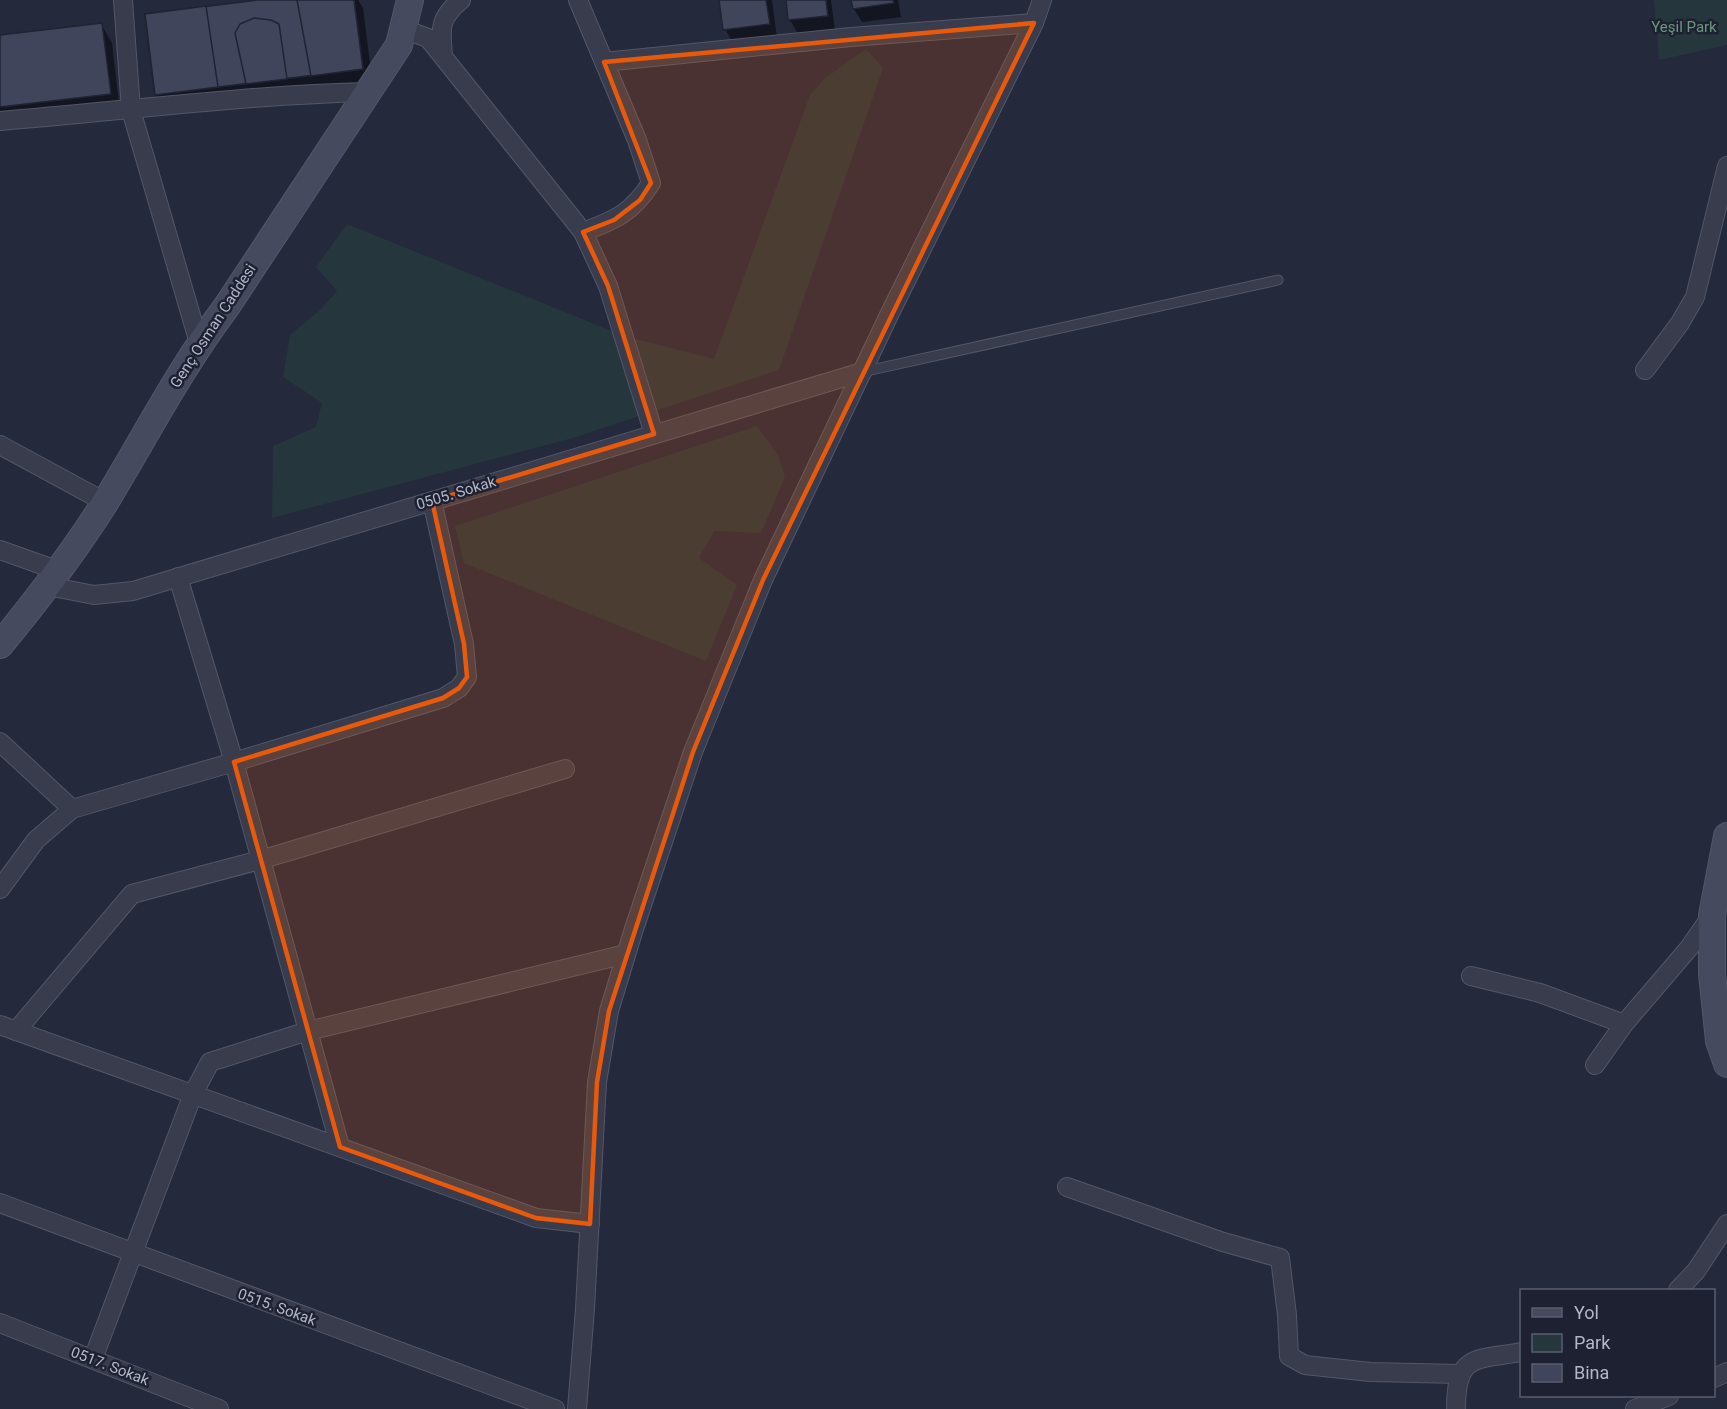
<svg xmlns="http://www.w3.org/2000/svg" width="1727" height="1409" font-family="Roboto,sans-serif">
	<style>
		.green { fill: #26363d }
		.shadow { fill: #0007 }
		.building { fill: #40455c; stroke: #1f2333; stroke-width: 1.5 }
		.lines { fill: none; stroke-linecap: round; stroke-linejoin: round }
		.lane-casing { stroke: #535767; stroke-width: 11 }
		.street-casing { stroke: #535767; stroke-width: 20 }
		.secondary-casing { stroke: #535767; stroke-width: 28 }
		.lane { stroke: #383c4d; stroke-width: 9 }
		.street { stroke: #383c4d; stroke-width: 18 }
		.secondary { stroke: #464a5f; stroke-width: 26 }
		.marked { fill: #e8590c; fill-opacity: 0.2; stroke: #e8590c; stroke-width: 4.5; stroke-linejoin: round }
		.labels { text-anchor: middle; stroke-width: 5; stroke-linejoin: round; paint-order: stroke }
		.park-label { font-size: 15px; fill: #6b987f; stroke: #1d2131 }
		.street-label { font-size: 15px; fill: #b3b7c8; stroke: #1d2131 }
	</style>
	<rect width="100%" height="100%" fill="#24293c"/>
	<g class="green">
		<path d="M 1654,0 L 1727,0 L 1727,45 L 1659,60 Z"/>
		<path d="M 866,49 L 883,68 L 779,370 L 573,438 L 272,518 L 273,446 L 316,427 L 322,403 L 283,377 L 290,335 L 320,310 L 337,291 L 316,267 L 347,224 L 624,336 L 714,359 L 810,95 L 824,79 Z"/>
		<path d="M 757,426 L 778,455 L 785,477 L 761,533 L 714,531 L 699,558 L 737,585 L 706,661 L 464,563 L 455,526 Z"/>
	</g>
	<g class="shadow">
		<path d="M 268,0 L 358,0 L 363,8 L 373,88 L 323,94 L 318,84 L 293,87 L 167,113 L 156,95 Z"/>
		<path d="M 721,0 L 772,0 L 777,38 L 733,43 L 725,29 Z"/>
		<path d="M 788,0 L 831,0 L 835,30 L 798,34 L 790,20 Z"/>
		<path d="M 853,0 L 898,0 L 901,17 L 862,22 L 854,9 Z"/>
		<path d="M 101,24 L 112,43 L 120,112 L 0,127 L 0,37 Z"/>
	</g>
	<g class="building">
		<path d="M 257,0 L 354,0 L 363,69 L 155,95 L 145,14 Z"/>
		<path d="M 297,0 L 354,0 L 363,69 L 311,76 Z"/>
		<path d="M 719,0 L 766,0 L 770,24 L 723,30 Z"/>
		<path d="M 786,0 L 826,0 L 828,16 L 788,20 Z"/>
		<path d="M 851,0 L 893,0 L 894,3 L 853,9 Z"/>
		<path d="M 206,6 L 218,87 L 155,95 L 145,14 Z"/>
		<path d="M 254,18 L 271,20 L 279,24 L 287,79 L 246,84 L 235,33 L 240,24 Z"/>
		<path d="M 102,23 L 111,94 L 0,107 L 0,35 Z"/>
	</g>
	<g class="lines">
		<g class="lane-casing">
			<path id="lane" d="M 862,372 L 1278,280"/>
		</g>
		<g class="street-casing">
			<g id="street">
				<path d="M 123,0 L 131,110 L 199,343"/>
				<path d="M 578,0 L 637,140 L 651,183 C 632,213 615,220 583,232"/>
				<path d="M 403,29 L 428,38 L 583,232 L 608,286 L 654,434"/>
				<path d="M 443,56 C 441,29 438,19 461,0"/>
				<path d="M 604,62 L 851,37 L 1034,23"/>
				<path d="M 0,121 C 123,111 245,95 369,92"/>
				<path d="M 1645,370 L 1680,323 L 1695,297 L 1727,166"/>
				<path d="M 0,445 L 105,502"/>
				<path d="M 0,550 L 59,571"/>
				<path d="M 178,577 L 234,762 L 340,1147"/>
				<path d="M 48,586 L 94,595 L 133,591 L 862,372"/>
				<path d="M 0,742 L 72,809"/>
				<path d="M 0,889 L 36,840 L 72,809 L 234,762 L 443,698 L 459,688 L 467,677 L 464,644 L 432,501"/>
				<path d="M 1471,976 L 1540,993 L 1624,1024"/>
				<path d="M 0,1025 L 536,1218 L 590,1224"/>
				<path d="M 16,1031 L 132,894 L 260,860 L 565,769"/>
				<path d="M 1595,1065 L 1624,1024 L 1689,948 L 1712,915"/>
				<path d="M 1067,1187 L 1223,1242 L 1280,1258 L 1287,1315 L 1289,1356 L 1305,1365 L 1370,1372 L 1459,1374"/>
				<path d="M 0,1203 L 555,1409"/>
				<path d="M 1678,1290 L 1696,1271 L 1727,1224"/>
				<path d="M 0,1323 L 219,1409"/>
				<path d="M 93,1359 L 193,1094 L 210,1062 L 308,1031 L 626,954"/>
				<path d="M 1714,1378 L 1727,1372"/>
				<path d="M 577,1409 L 585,1309 L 597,1082 L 609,1011 L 633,932 L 693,752 L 763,580 L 890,313 L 1034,23 L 1042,0"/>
				<path d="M 1456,1409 C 1456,1353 1476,1360 1522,1352"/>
				<path d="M 1635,1409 L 1669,1396"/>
			</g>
		</g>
		<g class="secondary-casing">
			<g id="secondary">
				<path d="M 0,645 C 38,599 74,552 106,501 C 146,435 181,367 227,306 L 399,45 L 410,0"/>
				<path d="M 1727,836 L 1712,915 L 1712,974 L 1719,1041 L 1727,1064"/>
			</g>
		</g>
		<use href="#lane" class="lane"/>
		<use href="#street" class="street"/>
		<use href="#secondary" class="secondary"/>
	</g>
	<path class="marked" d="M 1034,23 L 763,580 L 693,752 L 609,1011 L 597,1082 L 590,1224 L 536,1218 L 340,1147 L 234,762 L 443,698 L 459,688 L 467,677 L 464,644 L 432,501 L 654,434 L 608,286 L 583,232 L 614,220 L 640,200 L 651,183 L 604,62 Z"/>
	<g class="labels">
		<g class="park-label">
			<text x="1684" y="32">Yeşil Park</text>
		</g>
		<g class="street-label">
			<text transform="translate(213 326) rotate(-57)" y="5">Genç Osman Caddesi</text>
			<text transform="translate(456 493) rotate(-17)" y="5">0505. Sokak</text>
			<text transform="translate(277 1307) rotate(20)" y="5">0515. Sokak</text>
			<text transform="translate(110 1366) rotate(21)" y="5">0517. Sokak</text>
		</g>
	</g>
	<rect x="1520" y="1289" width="195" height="108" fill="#1d2131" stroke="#595d6d" stroke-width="1.5"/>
	<rect x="1532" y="1308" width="30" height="9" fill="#464a5f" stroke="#595d6d" stroke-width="1.5"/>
	<text x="1574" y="1319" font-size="18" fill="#b3b7c8">Yol</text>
	<rect x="1532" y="1334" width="30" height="18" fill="#26363d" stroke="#595d6d" stroke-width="1.5"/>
	<text x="1574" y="1349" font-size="18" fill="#b3b7c8">Park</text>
	<rect x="1532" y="1364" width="30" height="18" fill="#40455c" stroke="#595d6d" stroke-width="1.5"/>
	<text x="1574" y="1379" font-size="18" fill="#b3b7c8">Bina</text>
</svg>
